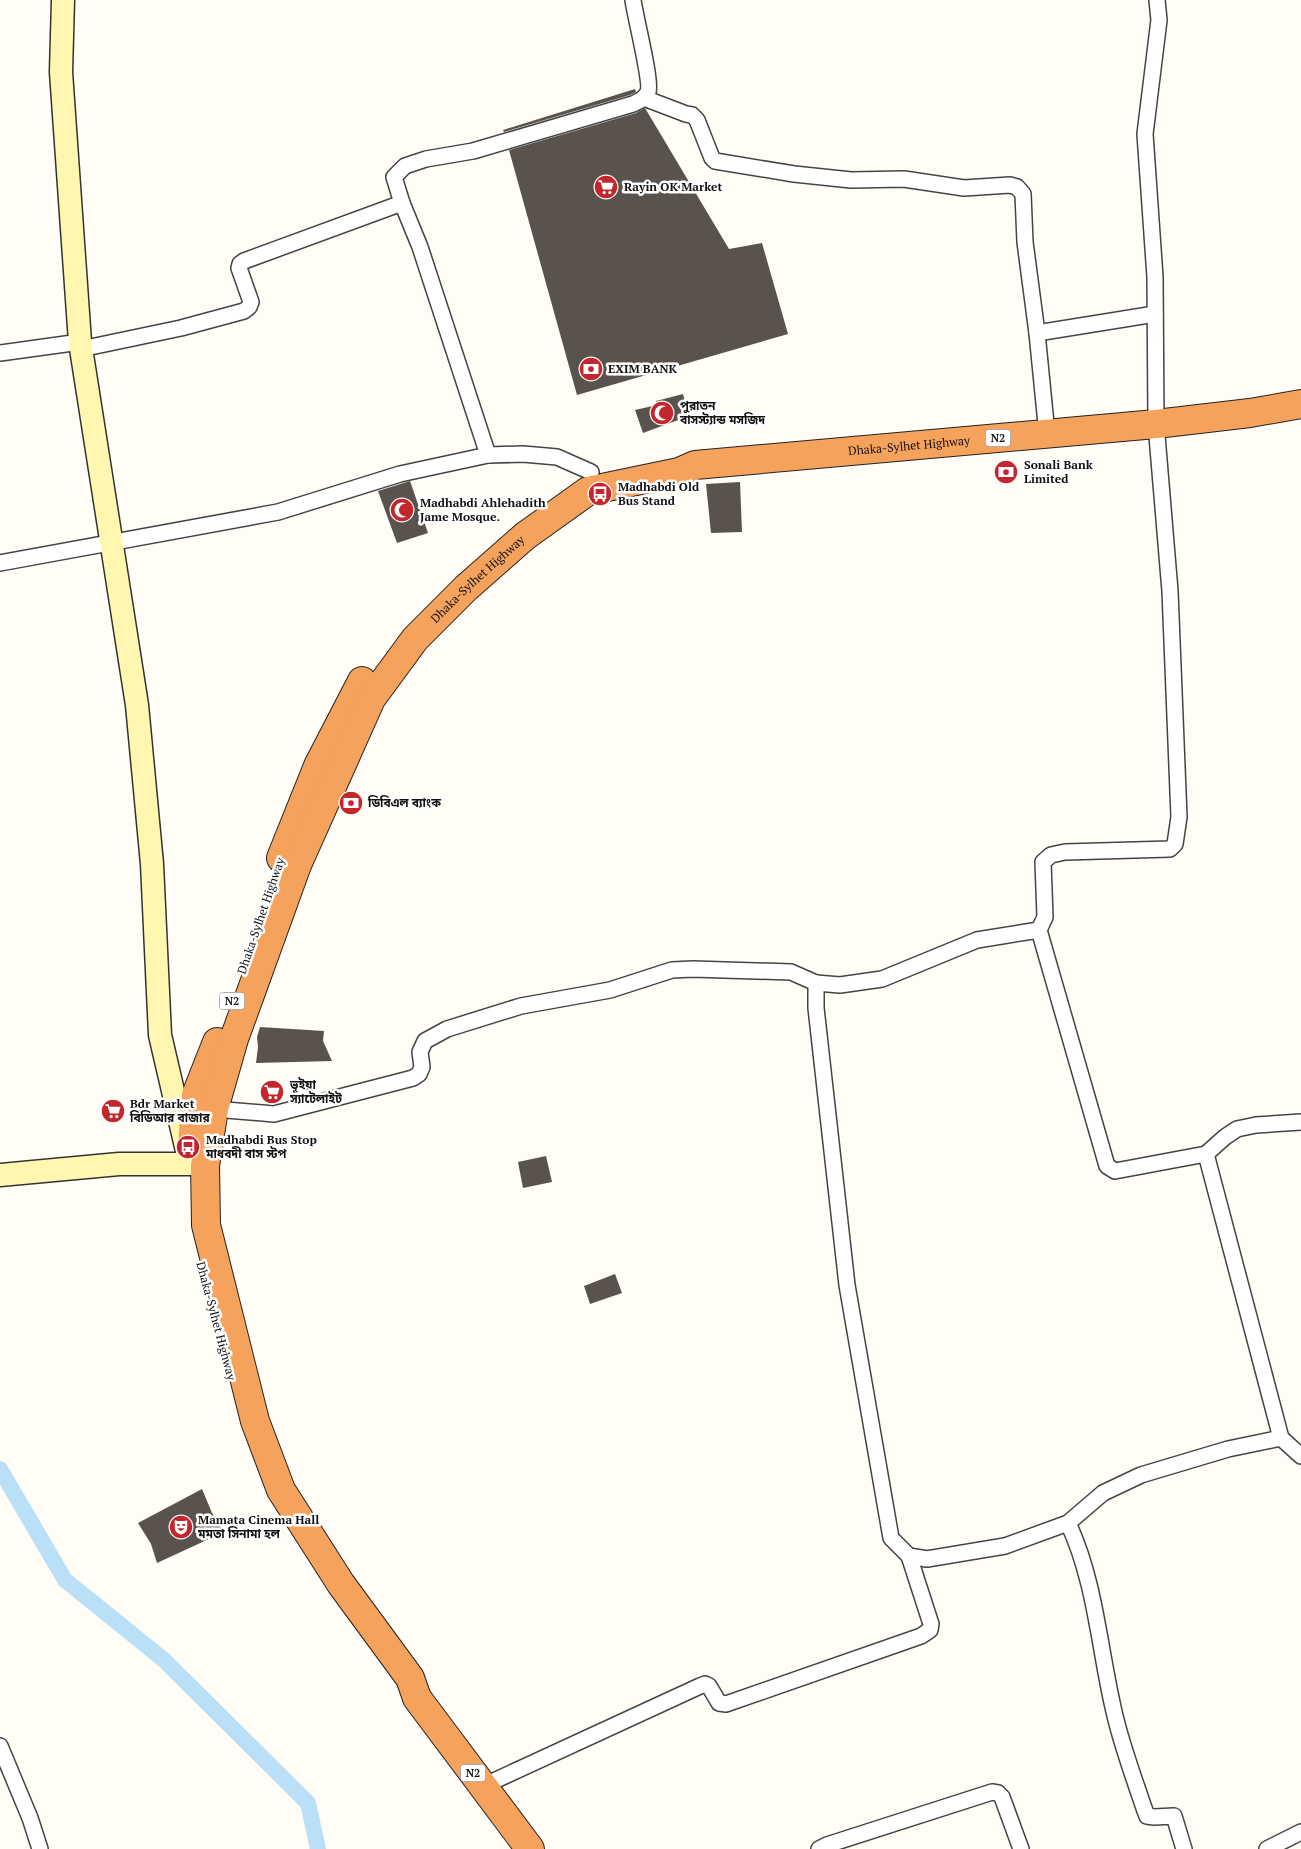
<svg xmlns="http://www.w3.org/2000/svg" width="1301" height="1849" font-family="'PT Serif','Noto Sans Bengali',serif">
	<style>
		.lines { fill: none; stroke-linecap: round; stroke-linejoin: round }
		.canal { stroke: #b9e0f7; stroke-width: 16 }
		.building { fill: #5a524d }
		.street-casing { stroke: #444; stroke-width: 18 }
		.secondary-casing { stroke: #333; stroke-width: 25 }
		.highway-casing { stroke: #222; stroke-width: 30 }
		.street { stroke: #fff; stroke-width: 15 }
		.secondary { stroke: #fff6b0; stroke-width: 22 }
		.highway { stroke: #f5a25d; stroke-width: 28 }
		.labels { text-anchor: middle; stroke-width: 5; stroke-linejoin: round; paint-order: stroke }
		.shield { fill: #fff; stroke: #585858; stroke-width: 1 }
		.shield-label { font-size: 11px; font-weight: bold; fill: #111 }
		.poi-label { font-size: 12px; font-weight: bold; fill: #111; stroke: #fff; text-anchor: start }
		.street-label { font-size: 12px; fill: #111; stroke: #fff }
	</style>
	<rect width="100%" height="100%" fill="#fffdf5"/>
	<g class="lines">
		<path class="canal" d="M 0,1469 L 65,1580 L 164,1660 L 308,1803 L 318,1849"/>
	</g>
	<g class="building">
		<path d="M 635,89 L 636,92 L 630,95 L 504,132 L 503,130 Z"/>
		<path d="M 645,108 L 729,249 L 762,243 L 788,334 L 577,395 L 509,150 L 636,113 Z"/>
		<path d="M 683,394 L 689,416 L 643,433 L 635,410 L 657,405 L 656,401 Z"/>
		<path d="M 410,481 L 428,533 L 397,543 L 378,491 Z"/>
		<path d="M 740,482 L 742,532 L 711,533 L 706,484 Z"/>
		<path d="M 260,1027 L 324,1031 L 323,1041 L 332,1061 L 256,1063 L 258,1047 L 257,1037 Z"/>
		<path d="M 546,1156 L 552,1182 L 523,1188 L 518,1162 Z"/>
		<path d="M 615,1274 L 622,1293 L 590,1304 L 584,1286 Z"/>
		<path d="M 202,1489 L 212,1513 L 224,1532 L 157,1563 L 151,1544 L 138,1523 Z"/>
	</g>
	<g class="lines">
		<g class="street-casing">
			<g id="street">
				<path d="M 1157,0 L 1159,20 L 1145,134 L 1155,277 L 1156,424 L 1170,591 L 1179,817 L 1175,844 L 1170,849 L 1065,852 L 1051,855 L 1043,862 L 1045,917 L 1039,930 L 1107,1166 L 1115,1171 L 1206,1154 L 1225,1137 L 1237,1129 L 1256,1125 L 1301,1122"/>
				<path d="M 644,98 L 686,114 L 692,115 L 697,120 L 712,158 L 715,161 L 794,174 L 851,180 L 904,179 L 964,188 L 1010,185 L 1017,187 L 1023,194 L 1025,242 L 1037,333 L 1047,434"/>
				<path d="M 1037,333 L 1155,314"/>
				<path d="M 81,349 L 181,328 L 244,311 L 249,307 L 251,302 L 239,268 L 240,264 L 244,261 L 402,203"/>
				<path d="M 0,353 L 80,342"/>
				<path d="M 488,455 L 420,247 L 402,203 L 394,177 L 405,166 L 426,159 L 473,151 L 633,104 C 639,101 645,99 648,92 C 652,82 635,16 633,0"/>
				<path d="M 0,563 L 278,512 L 400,474 L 488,455 L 523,454 L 557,457 L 591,472"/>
				<path d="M 816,983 L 840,985 L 882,979 L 977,940 L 1039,930"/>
				<path d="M 214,1109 L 274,1114 L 413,1078 L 419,1074 L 422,1067 L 420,1052 L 425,1041 L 447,1029 L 521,1006 L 610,990 L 672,970 L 693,969 L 791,972 L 816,983 L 816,1008 L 847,1285 L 891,1538 L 909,1556 L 927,1559 L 1005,1546 L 1068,1523 L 1103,1493 L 1141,1475 L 1228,1449 L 1281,1438 L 1301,1456"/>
				<path d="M 1206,1154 L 1281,1438"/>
				<path d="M 1068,1523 C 1095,1580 1099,1646 1113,1707 C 1120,1741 1133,1775 1144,1808 L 1147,1816 L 1154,1817 L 1174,1816 L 1184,1849"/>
				<path d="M 0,1746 L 30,1818 L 40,1849"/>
				<path d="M 483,1786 L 700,1686 L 705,1684 L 709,1686 L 719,1703 L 726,1704 L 921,1636 L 930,1630 L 931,1624 L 909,1556"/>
				<path d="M 819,1849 L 827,1845 L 992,1792 L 998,1793 L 1002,1797 L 1021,1849"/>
				<path d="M 1267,1849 L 1301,1832"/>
			</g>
		</g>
		<g class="secondary-casing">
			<path id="secondary" d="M 0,1175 L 119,1164 L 190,1164 L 160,1035 L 152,864 L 137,705 L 80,342 L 61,72 L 63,0"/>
		</g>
		<g class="highway-casing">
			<g id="highway">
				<path d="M 281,858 L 318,766 L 362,681"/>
				<path d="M 192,1145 L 196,1095 L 217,1042"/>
				<path id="s1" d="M 530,1849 L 417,1698 L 410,1678 L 341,1584 L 281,1490 L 255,1421 L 206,1225 L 205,1166 L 214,1109 L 234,1039 L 297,865 L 371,699 L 415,639 L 466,588 L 525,536 L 588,491 L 679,472 L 695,465 L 1156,424 L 1250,413 L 1301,404"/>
			</g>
		</g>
		<use href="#street" class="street"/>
		<use href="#secondary" class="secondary"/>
		<use href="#highway" class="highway"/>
	</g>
	<defs>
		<g id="supermarket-disc" transform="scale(1.25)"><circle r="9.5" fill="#c4262e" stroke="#fff"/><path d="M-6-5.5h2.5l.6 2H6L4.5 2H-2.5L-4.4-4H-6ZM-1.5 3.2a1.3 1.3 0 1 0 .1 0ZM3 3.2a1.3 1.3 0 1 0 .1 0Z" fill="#fff"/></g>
		<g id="bank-disc" transform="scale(1.25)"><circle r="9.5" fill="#c4262e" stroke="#fff"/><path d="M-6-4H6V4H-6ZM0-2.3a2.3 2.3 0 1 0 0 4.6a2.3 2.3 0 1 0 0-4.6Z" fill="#fff"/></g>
		<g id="mosque-disc" transform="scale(1.25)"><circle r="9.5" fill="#c4262e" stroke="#fff"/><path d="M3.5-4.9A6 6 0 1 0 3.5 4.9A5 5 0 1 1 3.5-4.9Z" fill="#fff"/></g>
		<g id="bus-disc" transform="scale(1.25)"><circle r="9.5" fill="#c4262e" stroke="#fff"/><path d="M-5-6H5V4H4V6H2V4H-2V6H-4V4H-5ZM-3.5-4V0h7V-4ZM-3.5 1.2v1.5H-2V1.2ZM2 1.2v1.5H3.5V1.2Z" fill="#fff"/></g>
		<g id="theatre-disc" transform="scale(1.25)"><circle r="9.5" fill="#c4262e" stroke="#fff"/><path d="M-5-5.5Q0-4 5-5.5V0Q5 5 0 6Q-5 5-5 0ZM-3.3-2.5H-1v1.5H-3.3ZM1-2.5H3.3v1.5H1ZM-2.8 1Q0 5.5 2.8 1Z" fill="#fff"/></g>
	</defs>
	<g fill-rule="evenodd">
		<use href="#supermarket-disc" x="606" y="187"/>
		<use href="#bank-disc" x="591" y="369"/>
		<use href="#mosque-disc" x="662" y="413"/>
		<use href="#bank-disc" x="1006" y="472"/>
		<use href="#bus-disc" x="600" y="494"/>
		<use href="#mosque-disc" x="402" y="510"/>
		<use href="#bank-disc" x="351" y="803"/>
		<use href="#supermarket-disc" x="272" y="1092"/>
		<use href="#supermarket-disc" x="113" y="1111"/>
		<use href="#bus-disc" x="188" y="1147"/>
		<use href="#theatre-disc" x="181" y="1527"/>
	</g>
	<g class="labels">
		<g class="shield">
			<rect x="985.5" y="429.5" width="25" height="17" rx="4"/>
			<rect x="219.5" y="992.5" width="25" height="17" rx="4"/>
			<rect x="460.5" y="1764.5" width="25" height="17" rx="4"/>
		</g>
		<g class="shield-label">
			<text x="998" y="442">N2</text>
			<text x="232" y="1005">N2</text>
			<text x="473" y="1777">N2</text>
		</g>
		<g class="poi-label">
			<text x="624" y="191">Rayin OK Market</text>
			<text x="608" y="373">EXIM BANK</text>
			<text x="680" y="410">পুরাতন<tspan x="680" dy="14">বাসস্ট্যান্ড মসজিদ</tspan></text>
			<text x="1024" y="469">Sonali Bank<tspan x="1024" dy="14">Limited</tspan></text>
			<text x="618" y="491">Madhabdi Old<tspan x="618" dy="14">Bus Stand</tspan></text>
			<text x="420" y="507">Madhabdi Ahlehadith<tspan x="420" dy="14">Jame Mosque.</tspan></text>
			<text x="368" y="807">ডিবিএল ব্যাংক</text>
			<text x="290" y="1089">ভূইয়া<tspan x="290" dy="14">স্যাটেলাইট</tspan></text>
			<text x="130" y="1108">Bdr Market<tspan x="130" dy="14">বিডিআর বাজার</tspan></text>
			<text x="206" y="1144">Madhabdi Bus Stop<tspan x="206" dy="14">মাধবদী বাস স্টপ</tspan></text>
			<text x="198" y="1524">Mamata Cinema Hall<tspan x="198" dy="14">মমতা সিনামা হল</tspan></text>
		</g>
		<g class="street-label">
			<text dy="4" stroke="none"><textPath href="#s1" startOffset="1898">Dhaka-Sylhet Highway</textPath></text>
			<text dy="4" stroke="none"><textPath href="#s1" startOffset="1431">Dhaka-Sylhet Highway</textPath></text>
			<text transform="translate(261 916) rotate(-71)" y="4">Dhaka-Sylhet Highway</text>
			<text transform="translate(216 1321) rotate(75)" y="4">Dhaka-Sylhet Highway</text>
		</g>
	</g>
</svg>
